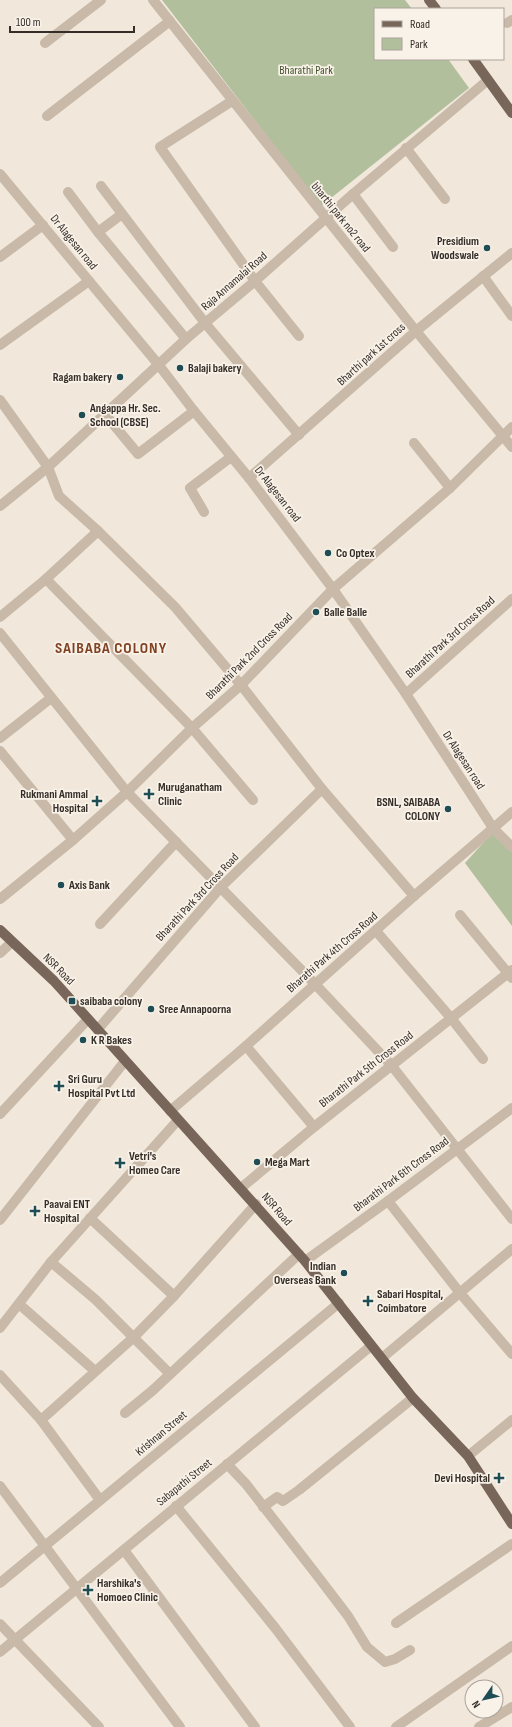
<svg xmlns="http://www.w3.org/2000/svg" width="512" height="1727" font-family="'Sofia Sans Condensed',sans-serif">
	<style>
		.green { fill: #b1bf9c }
		.lines { fill: none; stroke-linecap: round; stroke-linejoin: round }
		.minor { stroke: #c8b9a8; stroke-width: 10 }
		.major { stroke: #776659; stroke-width: 10 }
		.poi-dot { fill: #1f4d55; stroke: #f9f2e8; stroke-width: 1.5 }
		.labels { text-anchor: middle; stroke-width: 3.5; stroke-linejoin: round; paint-order: stroke }
		.park-label { font-size: 12px; fill: #42532d; stroke: #f9f2e8 }
		.street-label { font-size: 12px; fill: #352d28; stroke: #f9f2e8 }
		.poi-label { font-size: 12px; font-weight: bold; fill: #352d28; stroke: #f9f2e8; text-anchor: start }
		.district-label { font-size: 16px; font-weight: bold; letter-spacing: 1px; fill: #814224; stroke: #f9f2e8 }
	</style>
	<rect width="100%" height="100%" fill="#f1e8db"/>
	<g class="green">
		<path d="M 162,0 L 405,0 L 412,9 L 375,9 L 375,59 L 448,59 L 469,88 L 321,206 Z"/>
		<path d="M 493,832 L 512,852 L 512,926 L 465,863 Z"/>
	</g>
	<g class="lines">
		<g class="minor">
			<path d="M 153,0 L 416,331 L 512,447"/>
			<path d="M 507,23 L 512,20"/>
			<path d="M 45,43 L 101,0"/>
			<path d="M 232,101 L 160,147 L 255,281 L 299,336"/>
			<path d="M 47,116 L 170,21"/>
			<path d="M 406,148 L 445,199"/>
			<path d="M 0,174 L 158,364 L 194,411 L 249,478 L 333,589 L 406,694 L 493,828 L 512,847"/>
			<path d="M 101,186 L 205,323 L 299,435"/>
			<path d="M 68,192 L 98,232 L 186,339"/>
			<path d="M 353,194 L 393,247"/>
			<path d="M 98,232 L 122,214"/>
			<path d="M 0,257 L 43,225"/>
			<path d="M 483,276 L 512,316"/>
			<path d="M 0,345 L 89,281"/>
			<path d="M 0,400 L 48,467 L 59,496 L 98,531 L 175,607 L 241,685 L 322,789 L 414,896"/>
			<path d="M 104,413 L 138,454 L 194,411"/>
			<path d="M 414,443 L 450,488"/>
			<path d="M 249,478 L 416,331 L 512,253"/>
			<path d="M 0,506 L 48,467 L 186,339 L 255,281 L 353,194 L 488,80"/>
			<path d="M 204,512 L 190,488 L 231,457"/>
			<path d="M 98,531 L 46,579 L 192,728 L 253,800"/>
			<path d="M 0,617 L 46,579"/>
			<path d="M 0,633 L 127,792 L 315,984 L 392,1066 L 512,1219"/>
			<path d="M 406,694 L 512,599"/>
			<path d="M 0,738 L 51,698"/>
			<path d="M 0,751 L 73,840"/>
			<path d="M 0,899 L 73,840 L 127,792 L 192,728 L 241,685 L 333,589 L 450,488 L 512,427"/>
			<path d="M 460,915 L 512,978"/>
			<path d="M 100,924 L 176,842"/>
			<path d="M 376,931 L 451,1018 L 483,1059"/>
			<path d="M 0,953 L 12,942"/>
			<path d="M 98,1029 L 221,887 L 322,789"/>
			<path d="M 246,1046 L 314,1127"/>
			<path d="M 170,1111 L 246,1046 L 414,896 L 512,812"/>
			<path d="M 0,1114 L 88,1019"/>
			<path d="M 241,1188 L 314,1127 L 512,970"/>
			<path d="M 388,1201 L 460,1293 L 512,1354"/>
			<path d="M 90,1218 L 174,1296"/>
			<path d="M 0,1220 L 125,1061"/>
			<path d="M 305,1261 L 388,1201 L 512,1108"/>
			<path d="M 51,1262 L 96,1300 L 170,1374"/>
			<path d="M 19,1304 L 95,1371"/>
			<path d="M 0,1328 L 51,1262 L 178,1120"/>
			<path d="M 382,1358 L 512,1249"/>
			<path d="M 0,1375 L 41,1420 L 100,1500"/>
			<path d="M 125,1413 L 152,1391 L 299,1254"/>
			<path d="M 41,1420 L 134,1337 L 174,1296 L 256,1204"/>
			<path d="M 468,1456 L 512,1420"/>
			<path d="M 227,1464 L 246,1484 L 316,1574 L 348,1616 L 367,1647 L 385,1662 L 395,1659 L 410,1650"/>
			<path d="M 0,1486 L 180,1727"/>
			<path d="M 176,1506 L 276,1629 L 350,1727"/>
			<path d="M 263,1507 L 277,1497 L 283,1501 L 299,1490 L 413,1398"/>
			<path d="M 124,1550 L 255,1727"/>
			<path d="M 0,1583 L 339,1303"/>
			<path d="M 396,1623 L 512,1544"/>
			<path d="M 0,1624 L 99,1727"/>
			<path d="M 0,1652 L 371,1346"/>
			<path d="M 396,1727 L 512,1646"/>
			<path d="M 479,1727 L 512,1707"/>
		</g>
		<g class="major">
			<path d="M 429,0 L 436,9"/>
			<path d="M 473,59 L 512,113"/>
			<path d="M 0,930 L 54,981 L 72,1001 L 305,1261 L 413,1398 L 468,1456 L 512,1524"/>
		</g>
	</g>
	<g class="poi-dot">
		<circle cx="487" cy="248" r="4"/>
		<circle cx="180" cy="368" r="4"/>
		<circle cx="120" cy="377" r="4"/>
		<circle cx="82" cy="415" r="4"/>
		<circle cx="328" cy="553" r="4"/>
		<circle cx="316" cy="612" r="4"/>
		<path d="M147 788h4v4h4v4h-4v4h-4v-4h-4v-4h4z"/>
		<path d="M95 795h4v4h4v4h-4v4h-4v-4h-4v-4h4z"/>
		<circle cx="448" cy="809" r="4"/>
		<circle cx="61" cy="885" r="4"/>
		<rect x="68" y="997" width="8" height="8" rx="2"/>
		<circle cx="151" cy="1009" r="4"/>
		<circle cx="83" cy="1040" r="4"/>
		<path d="M57 1080h4v4h4v4h-4v4h-4v-4h-4v-4h4z"/>
		<circle cx="257" cy="1162" r="4"/>
		<path d="M118 1157h4v4h4v4h-4v4h-4v-4h-4v-4h4z"/>
		<path d="M33 1205h4v4h4v4h-4v4h-4v-4h-4v-4h4z"/>
		<circle cx="344" cy="1273" r="4"/>
		<path d="M366 1295h4v4h4v4h-4v4h-4v-4h-4v-4h4z"/>
		<path d="M497 1472h4v4h4v4h-4v4h-4v-4h-4v-4h4z"/>
		<path d="M86 1584h4v4h4v4h-4v4h-4v-4h-4v-4h4z"/>
	</g>
	<g class="labels">
		<g class="park-label">
			<text x="306" y="74">Bharathi Park</text>
		</g>
		<g class="street-label">
			<text transform="translate(341 217) rotate(51)" y="4">bharthi park no2 road</text>
			<text transform="translate(74 242) rotate(51)" y="4">Dr Alagesan road</text>
			<text transform="translate(234 281) rotate(-41)" y="4">Raja Annamalai Road</text>
			<text transform="translate(371 354) rotate(-42)" y="4">Bharthi park 1st cross</text>
			<text transform="translate(278 494) rotate(52)" y="4">Dr Alagesan road</text>
			<text transform="translate(450 637) rotate(-42)" y="4">Bharathi Park 3rd Cross Road</text>
			<text transform="translate(249 656) rotate(-45)" y="4">Bharathi Park 2nd Cross Road</text>
			<text transform="translate(464 760) rotate(57)" y="4">Dr Alagesan road</text>
			<text transform="translate(197 897) rotate(-47)" y="4">Bharathi Park 3rd Cross Road</text>
			<text transform="translate(332 952) rotate(-41)" y="4">Bharathi Park 4th Cross Road</text>
			<text transform="translate(59 969) rotate(45)" y="4">NSR Road</text>
			<text transform="translate(366 1069) rotate(-38)" y="4">Bharathi Park 5th Cross Road</text>
			<text transform="translate(401 1174) rotate(-37)" y="4">Bharathi Park 6th Cross Road</text>
			<text transform="translate(277 1209) rotate(49)" y="4">NSR Road</text>
			<text transform="translate(161 1433) rotate(-40)" y="4">Krishnan Street</text>
			<text transform="translate(184 1482) rotate(-39)" y="4">Sabapathi Street</text>
		</g>
		<g class="poi-label">
			<text x="479" y="245" text-anchor="end">Presidium<tspan x="479" dy="14">Woodswale</tspan></text>
			<text x="188" y="372">Balaji bakery</text>
			<text x="112" y="381" text-anchor="end">Ragam bakery</text>
			<text x="90" y="412">Angappa Hr. Sec.<tspan x="90" dy="14">School (CBSE)</tspan></text>
			<text x="336" y="557">Co Optex</text>
			<text x="324" y="616">Balle Balle</text>
			<text x="158" y="791">Muruganatham<tspan x="158" dy="14">Clinic</tspan></text>
			<text x="88" y="798" text-anchor="end">Rukmani Ammal<tspan x="88" dy="14">Hospital</tspan></text>
			<text x="440" y="806" text-anchor="end">BSNL, SAIBABA<tspan x="440" dy="14">COLONY</tspan></text>
			<text x="69" y="889">Axis Bank</text>
			<text x="80" y="1005">saibaba colony</text>
			<text x="159" y="1013">Sree Annapoorna</text>
			<text x="91" y="1044">K R Bakes</text>
			<text x="68" y="1083">Sri Guru<tspan x="68" dy="14">Hospital Pvt Ltd</tspan></text>
			<text x="129" y="1160">Vetri's<tspan x="129" dy="14">Homeo Care</tspan></text>
			<text x="265" y="1166">Mega Mart</text>
			<text x="44" y="1208">Paavai ENT<tspan x="44" dy="14">Hospital</tspan></text>
			<text x="336" y="1270" text-anchor="end">Indian<tspan x="336" dy="14">Overseas Bank</tspan></text>
			<text x="377" y="1298">Sabari Hospital,<tspan x="377" dy="14">Coimbatore</tspan></text>
			<text x="490" y="1482" text-anchor="end">Devi Hospital</text>
			<text x="97" y="1587">Harshika's<tspan x="97" dy="14">Homoeo Clinic</tspan></text>
		</g>
		<g class="district-label">
			<text x="111" y="653">SAIBABA COLONY</text>
		</g>
	</g>
	<rect x="374" y="8" width="130" height="52" fill="#f9f2e8" stroke="#aba39b"/>
	<rect x="382" y="21" width="20" height="6" fill="#776659" stroke="#aba39b"/>
	<text x="410" y="28" font-size="12" fill="#352d28">Road</text>
	<rect x="382" y="38" width="20" height="12" fill="#b1bf9c" stroke="#aba39b"/>
	<text x="410" y="48" font-size="12" fill="#352d28">Park</text>
	<g transform="translate(484 1699) rotate(236)"><circle r="19" fill="#f9f2e8" stroke="#aba39b"/>
	<path d="M0-3L7 15L0 10L-7 15Z" fill="#1f4d55"/>
	<text y="-6" font-size="11" font-weight="bold" text-anchor="middle" fill="#352d28">N</text>
	</g>
	<path d="M10 26v6h124v-6" fill="none" stroke="#352d28" stroke-width="2"/>
	<text x="16" y="26" font-size="12" fill="#352d28" stroke="#f9f2e8" stroke-width="3" paint-order="stroke">100 m</text>
</svg>
